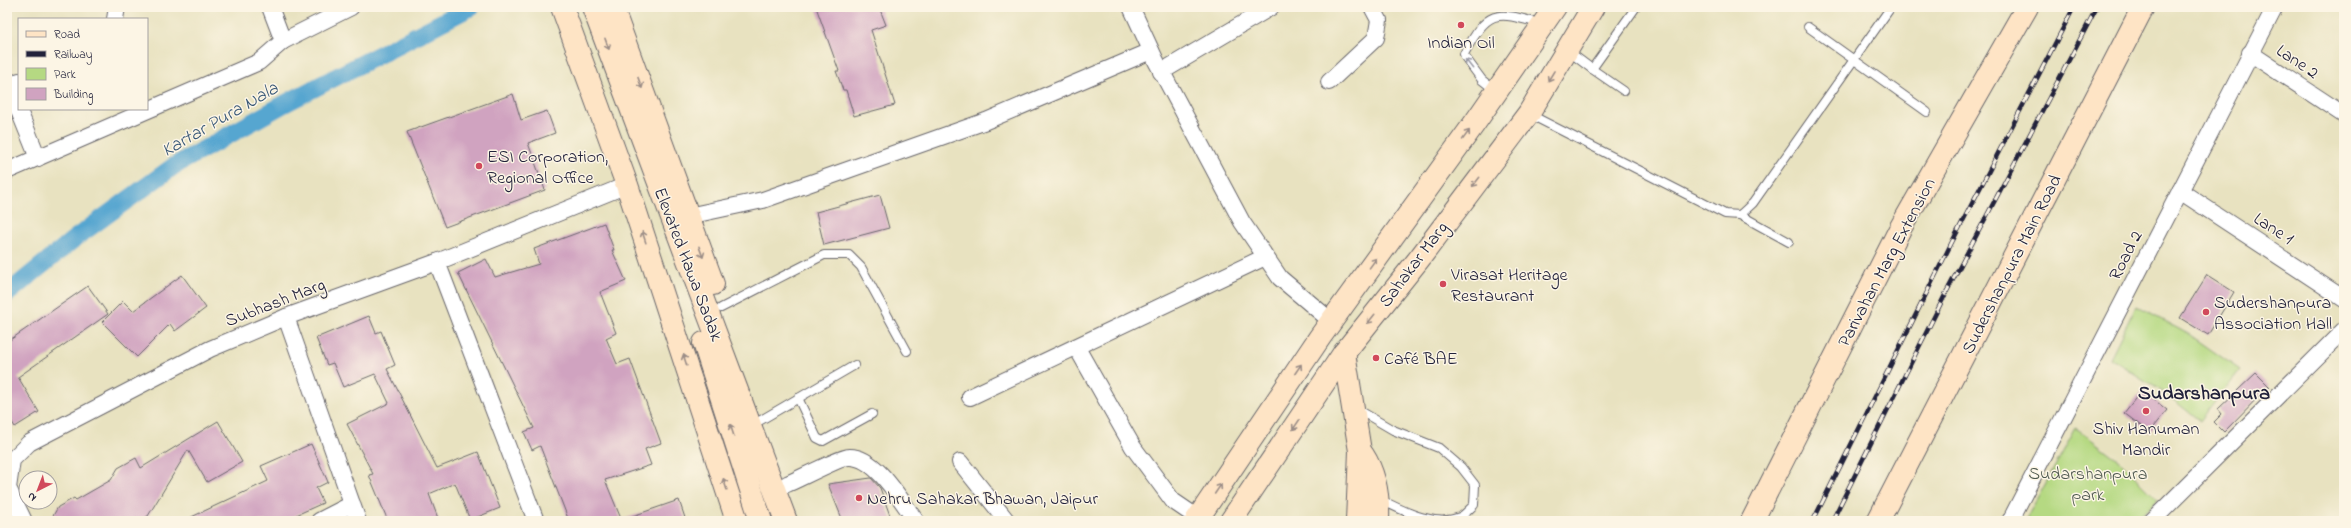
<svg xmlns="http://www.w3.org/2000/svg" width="2351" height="528" font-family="'Indie Flower',sans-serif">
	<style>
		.green { fill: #b5d982; stroke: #6c7e5e }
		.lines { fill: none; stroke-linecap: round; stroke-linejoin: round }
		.canal { stroke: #56a6d0; stroke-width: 18 }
		.building { fill: #d0a3c0 }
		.lane-casing { stroke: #67656a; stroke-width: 10 }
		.street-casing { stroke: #67656a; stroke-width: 18 }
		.secondary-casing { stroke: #67656a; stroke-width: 24 }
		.lane { stroke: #fff; stroke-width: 8 }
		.street { stroke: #fff; stroke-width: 16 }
		.secondary { stroke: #fee4c5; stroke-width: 22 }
		.rail-casing { stroke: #22223b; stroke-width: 4.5 }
		.rail { stroke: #fcf5e5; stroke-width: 3; stroke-dasharray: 9; stroke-linecap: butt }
		.oneway { stroke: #9b8d87 }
		.oneway2 { stroke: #9c9ca7 }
		.poi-dot { fill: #d1495b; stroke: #fcf5e5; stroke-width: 1.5 }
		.labels { text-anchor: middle; stroke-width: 3; stroke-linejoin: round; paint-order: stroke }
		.poi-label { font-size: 18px; fill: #22223b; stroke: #fcf5e5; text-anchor: start }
		.street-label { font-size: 18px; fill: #22223b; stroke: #fcf5e5 }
		.park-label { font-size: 18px; fill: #4e5950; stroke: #fcf5e5 }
		.water-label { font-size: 19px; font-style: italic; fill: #375777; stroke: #fcf5e5 }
		.quarter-label { font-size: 20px; font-weight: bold; fill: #22223b; stroke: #fcf5e5 }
	</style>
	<rect width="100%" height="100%" fill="#fcf5e5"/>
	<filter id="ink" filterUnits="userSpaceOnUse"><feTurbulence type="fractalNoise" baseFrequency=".025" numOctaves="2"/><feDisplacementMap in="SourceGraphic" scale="8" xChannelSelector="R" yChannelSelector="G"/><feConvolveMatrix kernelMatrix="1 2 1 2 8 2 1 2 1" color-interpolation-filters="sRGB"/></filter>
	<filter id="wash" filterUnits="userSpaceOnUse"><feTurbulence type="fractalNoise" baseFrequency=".012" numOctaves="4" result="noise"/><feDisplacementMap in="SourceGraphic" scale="16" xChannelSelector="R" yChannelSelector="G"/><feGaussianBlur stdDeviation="0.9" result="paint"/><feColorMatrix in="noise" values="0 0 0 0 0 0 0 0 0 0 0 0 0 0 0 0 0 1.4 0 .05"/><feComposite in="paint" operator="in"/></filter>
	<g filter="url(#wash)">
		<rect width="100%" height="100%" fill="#e8e2c0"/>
		<g class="green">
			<path d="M 2136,306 L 2190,335 L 2240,370 L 2200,421 L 2166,394 L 2110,358 Z"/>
			<path d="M 2076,428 L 2120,461 L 2158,499 L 2135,521 L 2025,521 Z"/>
		</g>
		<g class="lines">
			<path class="canal" d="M 7,294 L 74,239 L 174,166 L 284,104 L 471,7"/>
		</g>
		<g id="blocks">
			<g class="building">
				<path d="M 816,7 L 879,7 L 886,25 L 871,30 L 895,105 L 854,116 L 846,90 L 843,90 L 836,71 L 839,71 Z"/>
				<path d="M 513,94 L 521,120 L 547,111 L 555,133 L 528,143 L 545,190 L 445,227 L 407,132 Z"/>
				<path d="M 880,195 L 889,228 L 824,245 L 816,212 Z"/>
				<path d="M 604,223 L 614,250 L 612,250 L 626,281 L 600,292 L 616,333 L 606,338 L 617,364 L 630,359 L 661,443 L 645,449 L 651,465 L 605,480 L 622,521 L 569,521 L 540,446 L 532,450 L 524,432 L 534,428 L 458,273 L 486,259 L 495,277 L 539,264 L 534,249 Z"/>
				<path d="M 182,275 L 206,308 L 175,331 L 170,324 L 137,357 L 102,322 L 123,301 L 133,311 Z"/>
				<path d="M 2207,275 L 2234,292 L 2208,335 L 2180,318 Z"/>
				<path d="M 88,286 L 108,314 L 18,377 L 39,412 L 15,427 L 7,414 L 7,342 Z"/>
				<path d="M 369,316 L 376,333 L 381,331 L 395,365 L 387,369 L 437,468 L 478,452 L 500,508 L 470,520 L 455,483 L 429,494 L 439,521 L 388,521 L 369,475 L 373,474 L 347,424 L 389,403 L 375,374 L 343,387 L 333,363 L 327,365 L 316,338 Z"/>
				<path d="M 2256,373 L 2269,386 L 2224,432 L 2214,422 L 2222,414 L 2218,409 Z"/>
				<path d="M 2142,390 L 2167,410 L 2149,432 L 2124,413 Z"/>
				<path d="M 218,421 L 242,462 L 207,482 L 188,450 L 148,516 L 139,521 L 50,521 L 58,507 L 74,498 L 76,500 L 111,480 L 118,468 L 136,458 L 141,468 Z"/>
				<path d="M 311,444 L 328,482 L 316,488 L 323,503 L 283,521 L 183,521 L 268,481 L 261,466 Z"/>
				<path d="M 871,478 L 880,488 L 892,521 L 843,521 L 828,484 Z"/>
				<path d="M 679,500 L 686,521 L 625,521 L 624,519 Z"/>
			</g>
		</g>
	</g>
	<g filter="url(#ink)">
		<use href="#blocks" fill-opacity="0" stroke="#67656a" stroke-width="1"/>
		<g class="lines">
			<g class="lane-casing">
				<g id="lane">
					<path d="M 1808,27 L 1927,112"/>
					<path d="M 1568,51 L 1592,69 L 1636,7"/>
					<path d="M 1592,69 L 1624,91"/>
					<path d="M 1496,91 L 1482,80 L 1465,57 L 1464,54 C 1489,8 1495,11 1542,24"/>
					<path d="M 1529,114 L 1725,214 L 1740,215 L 1753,203 L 1891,7"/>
					<path d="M 1740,215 L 1789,242"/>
					<path d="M 721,308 L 824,255 L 849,255 L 861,267 L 907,351"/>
					<path d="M 798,398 L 817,438 L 823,441 L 872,414"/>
					<path d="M 1357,409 L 1393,430 L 1439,448 L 1461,467 L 1475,485 L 1474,505 C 1470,508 1465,515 1460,517 C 1434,528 1402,510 1379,499"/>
					<path d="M 761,420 L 855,365"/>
				</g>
			</g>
			<g class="street-casing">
				<g id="street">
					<path d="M 1131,7 L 1156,61 L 1242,222 L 1280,278 L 1331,321"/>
					<path d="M 115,19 L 117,7"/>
					<path d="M 283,41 L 351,7"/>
					<path d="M 2250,53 L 2344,115"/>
					<path d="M 1161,72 L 1271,7"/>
					<path d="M 19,81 L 13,96 L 38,158"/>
					<path d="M 1329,82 L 1376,38 L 1379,20 L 1372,7"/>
					<path d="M 7,171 L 259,62 L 283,41 L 270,7"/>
					<path d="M 2180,191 L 2344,299"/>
					<path d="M 688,216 L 763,200 L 986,121 L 1151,51"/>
					<path d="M 437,262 L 536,521"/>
					<path d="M 286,317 L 358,521"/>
					<path d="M 1077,348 L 1133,447 L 1173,501 L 1198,518"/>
					<path d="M 970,397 L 1265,257"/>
					<path d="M 960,462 L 1007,521"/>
					<path d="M 787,484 C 797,480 841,457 849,457 C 876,456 901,501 916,521"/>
					<path d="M 24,521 L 8,488 L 12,460 L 29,443 L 210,349 L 286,317 L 437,262 L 627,185"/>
					<path d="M 319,521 L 352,504"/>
					<path d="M 2010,521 L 2275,7"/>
					<path d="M 2152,521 L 2344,330"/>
				</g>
			</g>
			<g class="secondary-casing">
				<g id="secondary">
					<path d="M 562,7 L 627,185 L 737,521"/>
					<path d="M 593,7 L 786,521"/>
					<path d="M 612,7 L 713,284"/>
					<path d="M 704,343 L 761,521"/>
					<path d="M 1344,353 L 1360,451 L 1357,521"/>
					<path d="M 1363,455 C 1376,475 1379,498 1378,521"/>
					<path d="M 1196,521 L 1320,337 L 1474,124 L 1555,7"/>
					<path d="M 1231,521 L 1344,353 L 1419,259 L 1529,113 L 1593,7"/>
					<path d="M 1752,521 L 1901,227 L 2027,7"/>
					<path d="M 1878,521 L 2143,7"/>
				</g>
			</g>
			<use href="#lane" class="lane"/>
			<use href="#street" class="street"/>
			<use href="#secondary" class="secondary"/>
			<g class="rail-casing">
				<g id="rail">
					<path d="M 1813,521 L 1952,242 L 2074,7"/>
					<path d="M 1832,521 L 1947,291 L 2097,7"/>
				</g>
			</g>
			<use href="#rail" class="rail"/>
		</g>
		<defs><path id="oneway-shaft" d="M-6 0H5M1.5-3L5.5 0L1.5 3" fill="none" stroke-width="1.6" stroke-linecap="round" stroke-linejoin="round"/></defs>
		<g class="oneway">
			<use href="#oneway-shaft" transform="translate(607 44) rotate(70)"/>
			<use href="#oneway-shaft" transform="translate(1551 76) rotate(121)"/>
			<use href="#oneway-shaft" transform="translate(640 83) rotate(70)"/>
			<use href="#oneway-shaft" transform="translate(1466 135) rotate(-54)"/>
			<use href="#oneway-shaft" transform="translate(1476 182) rotate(128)"/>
			<use href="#oneway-shaft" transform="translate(644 237) rotate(-108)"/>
			<use href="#oneway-shaft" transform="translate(701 252) rotate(70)"/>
			<use href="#oneway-shaft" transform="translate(1373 263) rotate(-54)"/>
			<use href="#oneway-shaft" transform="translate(1371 319) rotate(129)"/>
			<use href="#oneway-shaft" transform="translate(685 360) rotate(-108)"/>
			<use href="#oneway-shaft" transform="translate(1298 369) rotate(-56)"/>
			<use href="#oneway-shaft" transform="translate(1296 425) rotate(124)"/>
			<use href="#oneway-shaft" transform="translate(732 430) rotate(-108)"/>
			<use href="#oneway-shaft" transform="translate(725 484) rotate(-108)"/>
			<use href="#oneway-shaft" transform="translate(1218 489) rotate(-56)"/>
		</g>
		<use class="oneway2" href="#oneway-shaft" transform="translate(1469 64) rotate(-128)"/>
	</g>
	<g class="poi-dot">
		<circle cx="1461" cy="25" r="4"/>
		<circle cx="479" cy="166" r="4"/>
		<circle cx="1443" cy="284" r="4"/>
		<circle cx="2206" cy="312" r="4"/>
		<circle cx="1376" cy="358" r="4"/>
		<circle cx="2146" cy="411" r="4"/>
		<circle cx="859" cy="498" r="4"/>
	</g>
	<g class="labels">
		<g class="poi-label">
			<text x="1461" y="48" text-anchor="middle">Indian Oil</text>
			<text x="487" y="162">ESI Corporation,<tspan x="487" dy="21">Regional Office</tspan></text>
			<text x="1451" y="280">Virasat Heritage<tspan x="1451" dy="21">Restaurant</tspan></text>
			<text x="2214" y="308">Sudershanpura<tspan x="2214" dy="21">Association Hall</tspan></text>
			<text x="1384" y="364">Café BAE</text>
			<text x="2146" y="434" text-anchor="middle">Shiv Hanuman<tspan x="2146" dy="21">Mandir</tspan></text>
			<text x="867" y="504">Nehru Sahakar Bhawan, Jaipur</text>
		</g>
		<g class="street-label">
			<text transform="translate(2298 61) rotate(34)" y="6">Lane 2</text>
			<text transform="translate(2274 228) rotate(33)" y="6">Lane 1</text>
			<text transform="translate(2125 255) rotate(-63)" y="6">Road 2</text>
			<text transform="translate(1886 262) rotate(-62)" y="6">Parivahan Marg Extension</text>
			<text transform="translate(689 264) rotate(69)" y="6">Elevated Hawa Sadak</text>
			<text transform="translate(1413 264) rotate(-53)" y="6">Sahakar Marg</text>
			<text transform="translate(2011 264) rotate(-63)" y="6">Sudershanpura Main Road</text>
			<text transform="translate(275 302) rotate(-21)" y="6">Subhash Marg</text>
		</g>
		<g class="park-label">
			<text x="2088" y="479">Sudarshanpura<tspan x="2088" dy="21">park</tspan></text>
		</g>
		<g class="water-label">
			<text transform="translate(219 118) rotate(-30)" y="7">Kartar Pura Nala</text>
		</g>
		<g class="quarter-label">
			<text x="2204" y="399">Sudarshanpura</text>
		</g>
	</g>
	<rect width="2351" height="528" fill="none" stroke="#fcf5e5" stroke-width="24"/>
	<rect x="18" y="18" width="130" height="92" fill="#fcf5e5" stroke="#a5a1a1"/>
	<rect x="26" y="31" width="20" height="6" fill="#fee4c5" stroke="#a5a1a1"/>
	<text x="54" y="38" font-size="12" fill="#22223b">Road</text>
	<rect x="26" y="51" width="20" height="6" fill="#22223b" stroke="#a5a1a1"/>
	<text x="54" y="58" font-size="12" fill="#22223b">Railway</text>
	<rect x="26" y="68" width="20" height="12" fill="#b5d982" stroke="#a5a1a1"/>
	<text x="54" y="78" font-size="12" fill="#22223b">Park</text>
	<rect x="26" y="88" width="20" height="12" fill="#d0a3c0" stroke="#a5a1a1"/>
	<text x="54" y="98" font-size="12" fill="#22223b">Building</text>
	<g transform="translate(38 490) rotate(222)"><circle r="19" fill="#fcf5e5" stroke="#a5a1a1"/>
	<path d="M0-3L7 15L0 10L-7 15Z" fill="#d1495b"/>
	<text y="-6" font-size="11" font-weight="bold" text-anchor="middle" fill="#22223b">N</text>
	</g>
</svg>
